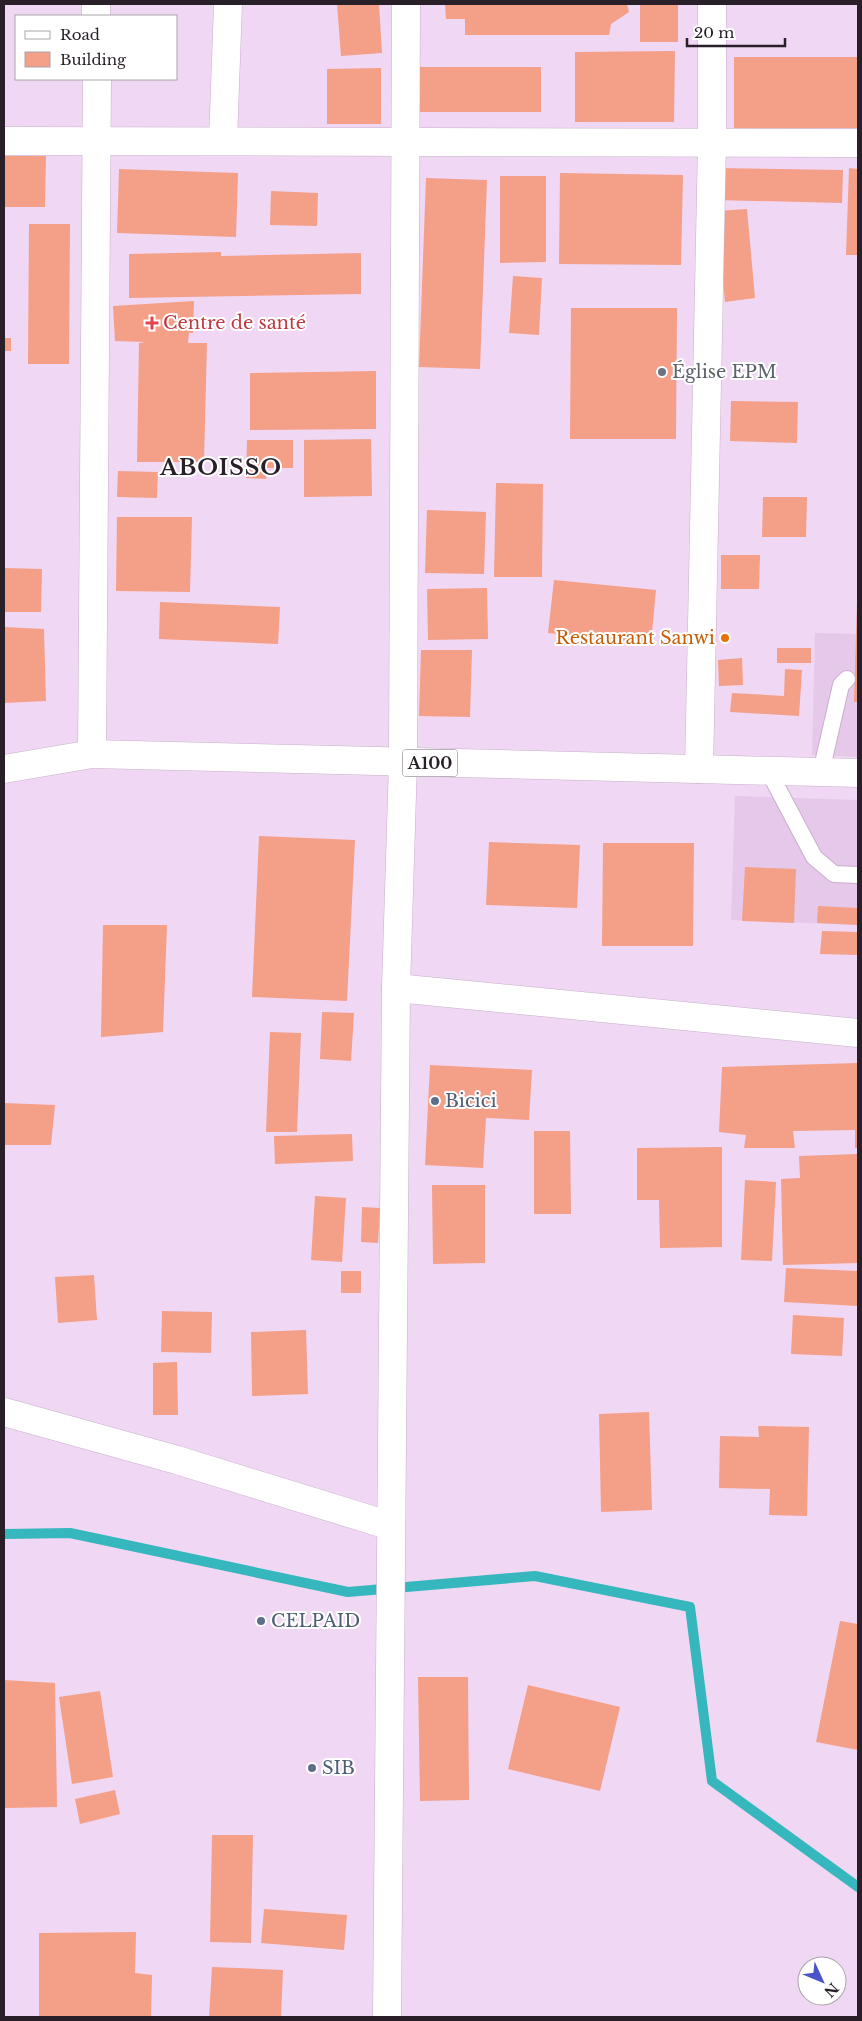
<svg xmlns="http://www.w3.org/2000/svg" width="862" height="2021" font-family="'Libre Baskerville',serif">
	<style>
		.built { fill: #e6c8eb }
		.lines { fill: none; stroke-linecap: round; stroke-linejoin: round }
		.stream { stroke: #36b7bd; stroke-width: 10 }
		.building { fill: #f49f88 }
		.lane-casing { stroke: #c7afca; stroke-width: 18 }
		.street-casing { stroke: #c7afca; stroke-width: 29 }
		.highway-casing { stroke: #c7afca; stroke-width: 29 }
		.lane { stroke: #fff; stroke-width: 16 }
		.street { stroke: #fff; stroke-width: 28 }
		.highway { stroke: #fff; stroke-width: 28 }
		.health-dot { fill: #e0444e; stroke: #fff; stroke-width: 2 }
		.worship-dot { fill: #6b7280; stroke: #fff; stroke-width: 2 }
		.food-dot { fill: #e8710a; stroke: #fff; stroke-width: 2 }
		.service-dot { fill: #5c6f8a; stroke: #fff; stroke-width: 2 }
		.labels { text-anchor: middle; stroke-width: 4; stroke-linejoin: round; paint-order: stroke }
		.shield { fill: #fff; stroke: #686269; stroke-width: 1 }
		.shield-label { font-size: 16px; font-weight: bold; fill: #281f29 }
		.health-label { font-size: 18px; fill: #be3a42; stroke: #fff; text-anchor: start }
		.worship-label { font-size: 18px; fill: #5b616d; stroke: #fff; text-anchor: start }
		.food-label { font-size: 18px; fill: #c56008; stroke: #fff; text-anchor: end }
		.service-label { font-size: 18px; fill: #4e5e75; stroke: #fff; text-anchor: start }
		.district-label { font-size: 22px; font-weight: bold; letter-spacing: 1px; fill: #281f29; stroke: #fff }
	</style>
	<rect width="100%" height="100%" fill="#f0d7f3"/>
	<g class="built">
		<path d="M 815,633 L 858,634 L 858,757 L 812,755 Z"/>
		<path d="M 735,796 L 858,800 L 858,925 L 731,920 Z"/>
	</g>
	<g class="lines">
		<path class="stream" d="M 4,1534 L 70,1533 L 348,1592 L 535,1576 L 690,1607 L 712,1781 L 858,1887"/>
	</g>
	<g class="building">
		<path d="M 337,4 L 379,4 L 382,53 L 341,56 Z"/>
		<path d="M 445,4 L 627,4 L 629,12 L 611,24 L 609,35 L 465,35 L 465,19 L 446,19 Z"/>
		<rect x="640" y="4" width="38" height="38"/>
		<path d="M 675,51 L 674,122 L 575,122 L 575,52 Z"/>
		<path d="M 734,57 L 858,57 L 858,128 L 734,129 Z"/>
		<rect x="415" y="67" width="126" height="45"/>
		<path d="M 381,68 L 381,124 L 327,124 L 327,69 Z"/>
		<path d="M 4,156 L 46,156 L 45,207 L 4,207 Z"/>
		<path d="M 716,168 L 843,170 L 842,203 L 715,200 Z"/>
		<path d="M 849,168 L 858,169 L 858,255 L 846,255 Z"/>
		<path d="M 119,169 L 238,173 L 236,237 L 117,233 Z"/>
		<path d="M 560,173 L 683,175 L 681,265 L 559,264 Z"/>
		<path d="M 500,176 L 546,176 L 546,262 L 500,263 Z"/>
		<path d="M 426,178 L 487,180 L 480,369 L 419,367 Z"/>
		<path d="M 271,191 L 318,193 L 317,226 L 270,225 Z"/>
		<path d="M 747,209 L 755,298 L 725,302 L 717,211 Z"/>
		<path d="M 29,224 L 70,224 L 69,364 L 28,364 Z"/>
		<path d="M 221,252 L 221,256 L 361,253 L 361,294 L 129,298 L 129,254 Z"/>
		<path d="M 513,276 L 542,278 L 539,335 L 509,333 Z"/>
		<path d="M 194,301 L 193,333 L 189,333 L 188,343 L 207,343 L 204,462 L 137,462 L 139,343 L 146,342 L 115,341 L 113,306 Z"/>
		<path d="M 571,308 L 677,308 L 676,439 L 570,439 Z"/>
		<rect x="4" y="338" width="7" height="13"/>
		<path d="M 376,371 L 376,429 L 250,430 L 250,373 Z"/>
		<path d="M 731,401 L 798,402 L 797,443 L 730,441 Z"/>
		<path d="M 371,439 L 372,496 L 304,497 L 304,440 Z"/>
		<path d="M 247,440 L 293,440 L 293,468 L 267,468 L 266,479 L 246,478 Z"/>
		<path d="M 118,471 L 158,472 L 157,498 L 117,497 Z"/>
		<path d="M 496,483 L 543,484 L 542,577 L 494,577 Z"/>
		<path d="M 763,497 L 807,497 L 806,537 L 762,537 Z"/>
		<path d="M 427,510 L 486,512 L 484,574 L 425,573 Z"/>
		<path d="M 117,517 L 192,517 L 190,592 L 116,591 Z"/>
		<path d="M 721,555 L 760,555 L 759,589 L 721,589 Z"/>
		<path d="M 4,568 L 42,569 L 41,612 L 4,612 Z"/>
		<path d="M 554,580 L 656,590 L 651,643 L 548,633 Z"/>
		<path d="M 487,588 L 488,639 L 428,640 L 427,589 Z"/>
		<path d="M 857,601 L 858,601 L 858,702 L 854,702 Z"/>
		<path d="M 160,602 L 280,607 L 278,644 L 159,639 Z"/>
		<path d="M 4,627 L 44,629 L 46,701 L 4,703 Z"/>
		<rect x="777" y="648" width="34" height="15"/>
		<path d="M 421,650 L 472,650 L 470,717 L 419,716 Z"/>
		<path d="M 742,658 L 743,685 L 719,686 L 718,660 Z"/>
		<path d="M 785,669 L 802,670 L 799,716 L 730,712 L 732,693 L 784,696 Z"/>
		<path d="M 259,836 L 355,840 L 347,1001 L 252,997 Z"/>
		<path d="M 489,842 L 580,845 L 577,908 L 486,905 Z"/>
		<path d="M 603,843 L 694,843 L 693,946 L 602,946 Z"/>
		<path d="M 745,867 L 796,869 L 794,923 L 742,921 Z"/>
		<path d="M 818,906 L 858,908 L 858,925 L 817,923 Z"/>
		<path d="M 103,925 L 167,925 L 163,1032 L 101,1037 Z"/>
		<path d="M 822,931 L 858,932 L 858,955 L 820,954 Z"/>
		<path d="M 322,1012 L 354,1013 L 351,1061 L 320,1059 Z"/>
		<path d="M 270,1032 L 301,1033 L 297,1132 L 266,1132 Z"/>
		<path d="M 858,1063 L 858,1148 L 855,1148 L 855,1130 L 793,1131 L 795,1148 L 744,1148 L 746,1135 L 719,1132 L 722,1067 Z"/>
		<path d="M 430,1065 L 532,1070 L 529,1120 L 486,1118 L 483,1168 L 425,1165 Z"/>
		<path d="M 4,1103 L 55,1105 L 51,1145 L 4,1145 Z"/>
		<path d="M 534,1131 L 570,1131 L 571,1214 L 534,1214 Z"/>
		<path d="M 352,1134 L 353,1161 L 275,1164 L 274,1136 Z"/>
		<path d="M 722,1147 L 722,1247 L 660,1248 L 659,1200 L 637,1200 L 637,1148 Z"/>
		<path d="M 858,1154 L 858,1263 L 783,1265 L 781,1179 L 800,1178 L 799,1156 Z"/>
		<path d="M 745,1180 L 776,1182 L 772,1261 L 741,1260 Z"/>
		<path d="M 432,1185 L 485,1185 L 485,1263 L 433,1264 Z"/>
		<path d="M 315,1196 L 346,1198 L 342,1262 L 311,1260 Z"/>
		<path d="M 362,1207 L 380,1208 L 378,1243 L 361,1242 Z"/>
		<path d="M 786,1268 L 858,1271 L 858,1306 L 784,1302 Z"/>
		<rect x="341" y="1271" width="20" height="22"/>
		<path d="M 94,1275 L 97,1320 L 58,1323 L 55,1277 Z"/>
		<path d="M 162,1311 L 212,1312 L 211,1353 L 161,1352 Z"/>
		<path d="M 793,1315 L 844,1318 L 842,1356 L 791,1354 Z"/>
		<path d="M 306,1330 L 308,1394 L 252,1396 L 251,1332 Z"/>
		<path d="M 177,1362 L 178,1415 L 153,1415 L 153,1363 Z"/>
		<path d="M 649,1412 L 652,1510 L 601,1512 L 599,1414 Z"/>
		<path d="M 758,1426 L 809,1427 L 807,1516 L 769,1515 L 770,1489 L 719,1488 L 720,1436 L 759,1437 Z"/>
		<path d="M 840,1621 L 858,1624 L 858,1750 L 816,1742 Z"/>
		<path d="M 418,1677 L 468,1677 L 469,1800 L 420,1801 Z"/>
		<path d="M 4,1680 L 55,1683 L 57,1807 L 4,1808 Z"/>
		<path d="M 528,1685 L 620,1707 L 600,1791 L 508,1769 Z"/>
		<path d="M 100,1691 L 113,1777 L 72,1784 L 59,1697 Z"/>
		<path d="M 115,1790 L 120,1814 L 80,1824 L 75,1799 Z"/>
		<path d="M 212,1835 L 253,1835 L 251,1943 L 210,1942 Z"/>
		<path d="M 264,1909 L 347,1915 L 344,1950 L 261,1943 Z"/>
		<path d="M 136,1932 L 135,1973 L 152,1975 L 151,2017 L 39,2017 L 39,1933 Z"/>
		<path d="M 212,1967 L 283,1970 L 281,2017 L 209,2017 Z"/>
	</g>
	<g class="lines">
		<g class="lane-casing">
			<g id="lane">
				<path d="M 768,770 L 814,857 L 834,874 L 858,875"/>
				<path d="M 821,772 L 841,685 L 847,679"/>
			</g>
		</g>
		<g class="street-casing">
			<g id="street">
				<path d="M 96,4 L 96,16"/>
				<path d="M 4,141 L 858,143"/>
				<path d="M 223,141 L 228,4"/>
				<path d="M 92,754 L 97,79"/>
				<path d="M 699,769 L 712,143 L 712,4"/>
				<path d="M 396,988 L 858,1033"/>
				<path d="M 4,1412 L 177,1460 L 391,1526"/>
				<path d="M 387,2017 L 396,988 L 403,762 L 406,4"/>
			</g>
		</g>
		<g class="highway-casing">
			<path id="highway" d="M 4,769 L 92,754 L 858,773"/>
		</g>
		<use href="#lane" class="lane"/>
		<use href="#street" class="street"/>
		<use href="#highway" class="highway"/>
	</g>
	<path class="health-dot" d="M149.5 315.5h5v5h5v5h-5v5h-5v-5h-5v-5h5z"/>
	<circle class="worship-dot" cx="662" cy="372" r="5"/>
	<circle class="food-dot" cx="725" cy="638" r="5"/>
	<g class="service-dot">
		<circle cx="435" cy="1101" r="5"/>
		<circle cx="261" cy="1621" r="5"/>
		<circle cx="312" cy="1768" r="5"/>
	</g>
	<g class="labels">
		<rect class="shield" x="402.5" y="749.5" width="55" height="27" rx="4"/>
		<g class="shield-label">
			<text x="430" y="769">A100</text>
		</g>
		<g class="health-label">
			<text x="163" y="329">Centre de santé</text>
		</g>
		<g class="worship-label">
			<text x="672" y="378">Église EPM</text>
		</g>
		<g class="food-label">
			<text x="715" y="644">Restaurant Sanwi</text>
		</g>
		<g class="service-label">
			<text x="445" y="1107">Bicici</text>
			<text x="271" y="1627">CELPAID</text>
			<text x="322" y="1774">SIB</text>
		</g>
		<g class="district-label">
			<text x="221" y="475">ABOISSO</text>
		</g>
	</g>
	<rect width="862" height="2021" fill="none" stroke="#281f29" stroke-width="10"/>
	<rect x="15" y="15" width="162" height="65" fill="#ffffff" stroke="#a9a5a9"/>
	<rect x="25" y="31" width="25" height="8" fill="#ffffff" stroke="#a9a5a9"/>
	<text x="60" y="40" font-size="15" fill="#281f29">Road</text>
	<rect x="25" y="52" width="25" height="15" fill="#f49f88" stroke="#a9a5a9"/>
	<text x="60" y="65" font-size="15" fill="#281f29">Building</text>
	<g transform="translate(822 1981) rotate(134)"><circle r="24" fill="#ffffff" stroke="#a9a5a9"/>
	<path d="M0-4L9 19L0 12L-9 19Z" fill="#4c54ca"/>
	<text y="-8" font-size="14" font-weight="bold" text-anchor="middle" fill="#281f29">N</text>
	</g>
	<path d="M687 38v8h98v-8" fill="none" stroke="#281f29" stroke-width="2.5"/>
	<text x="694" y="38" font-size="15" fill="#281f29" stroke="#ffffff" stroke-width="4" paint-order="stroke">20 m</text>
</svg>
